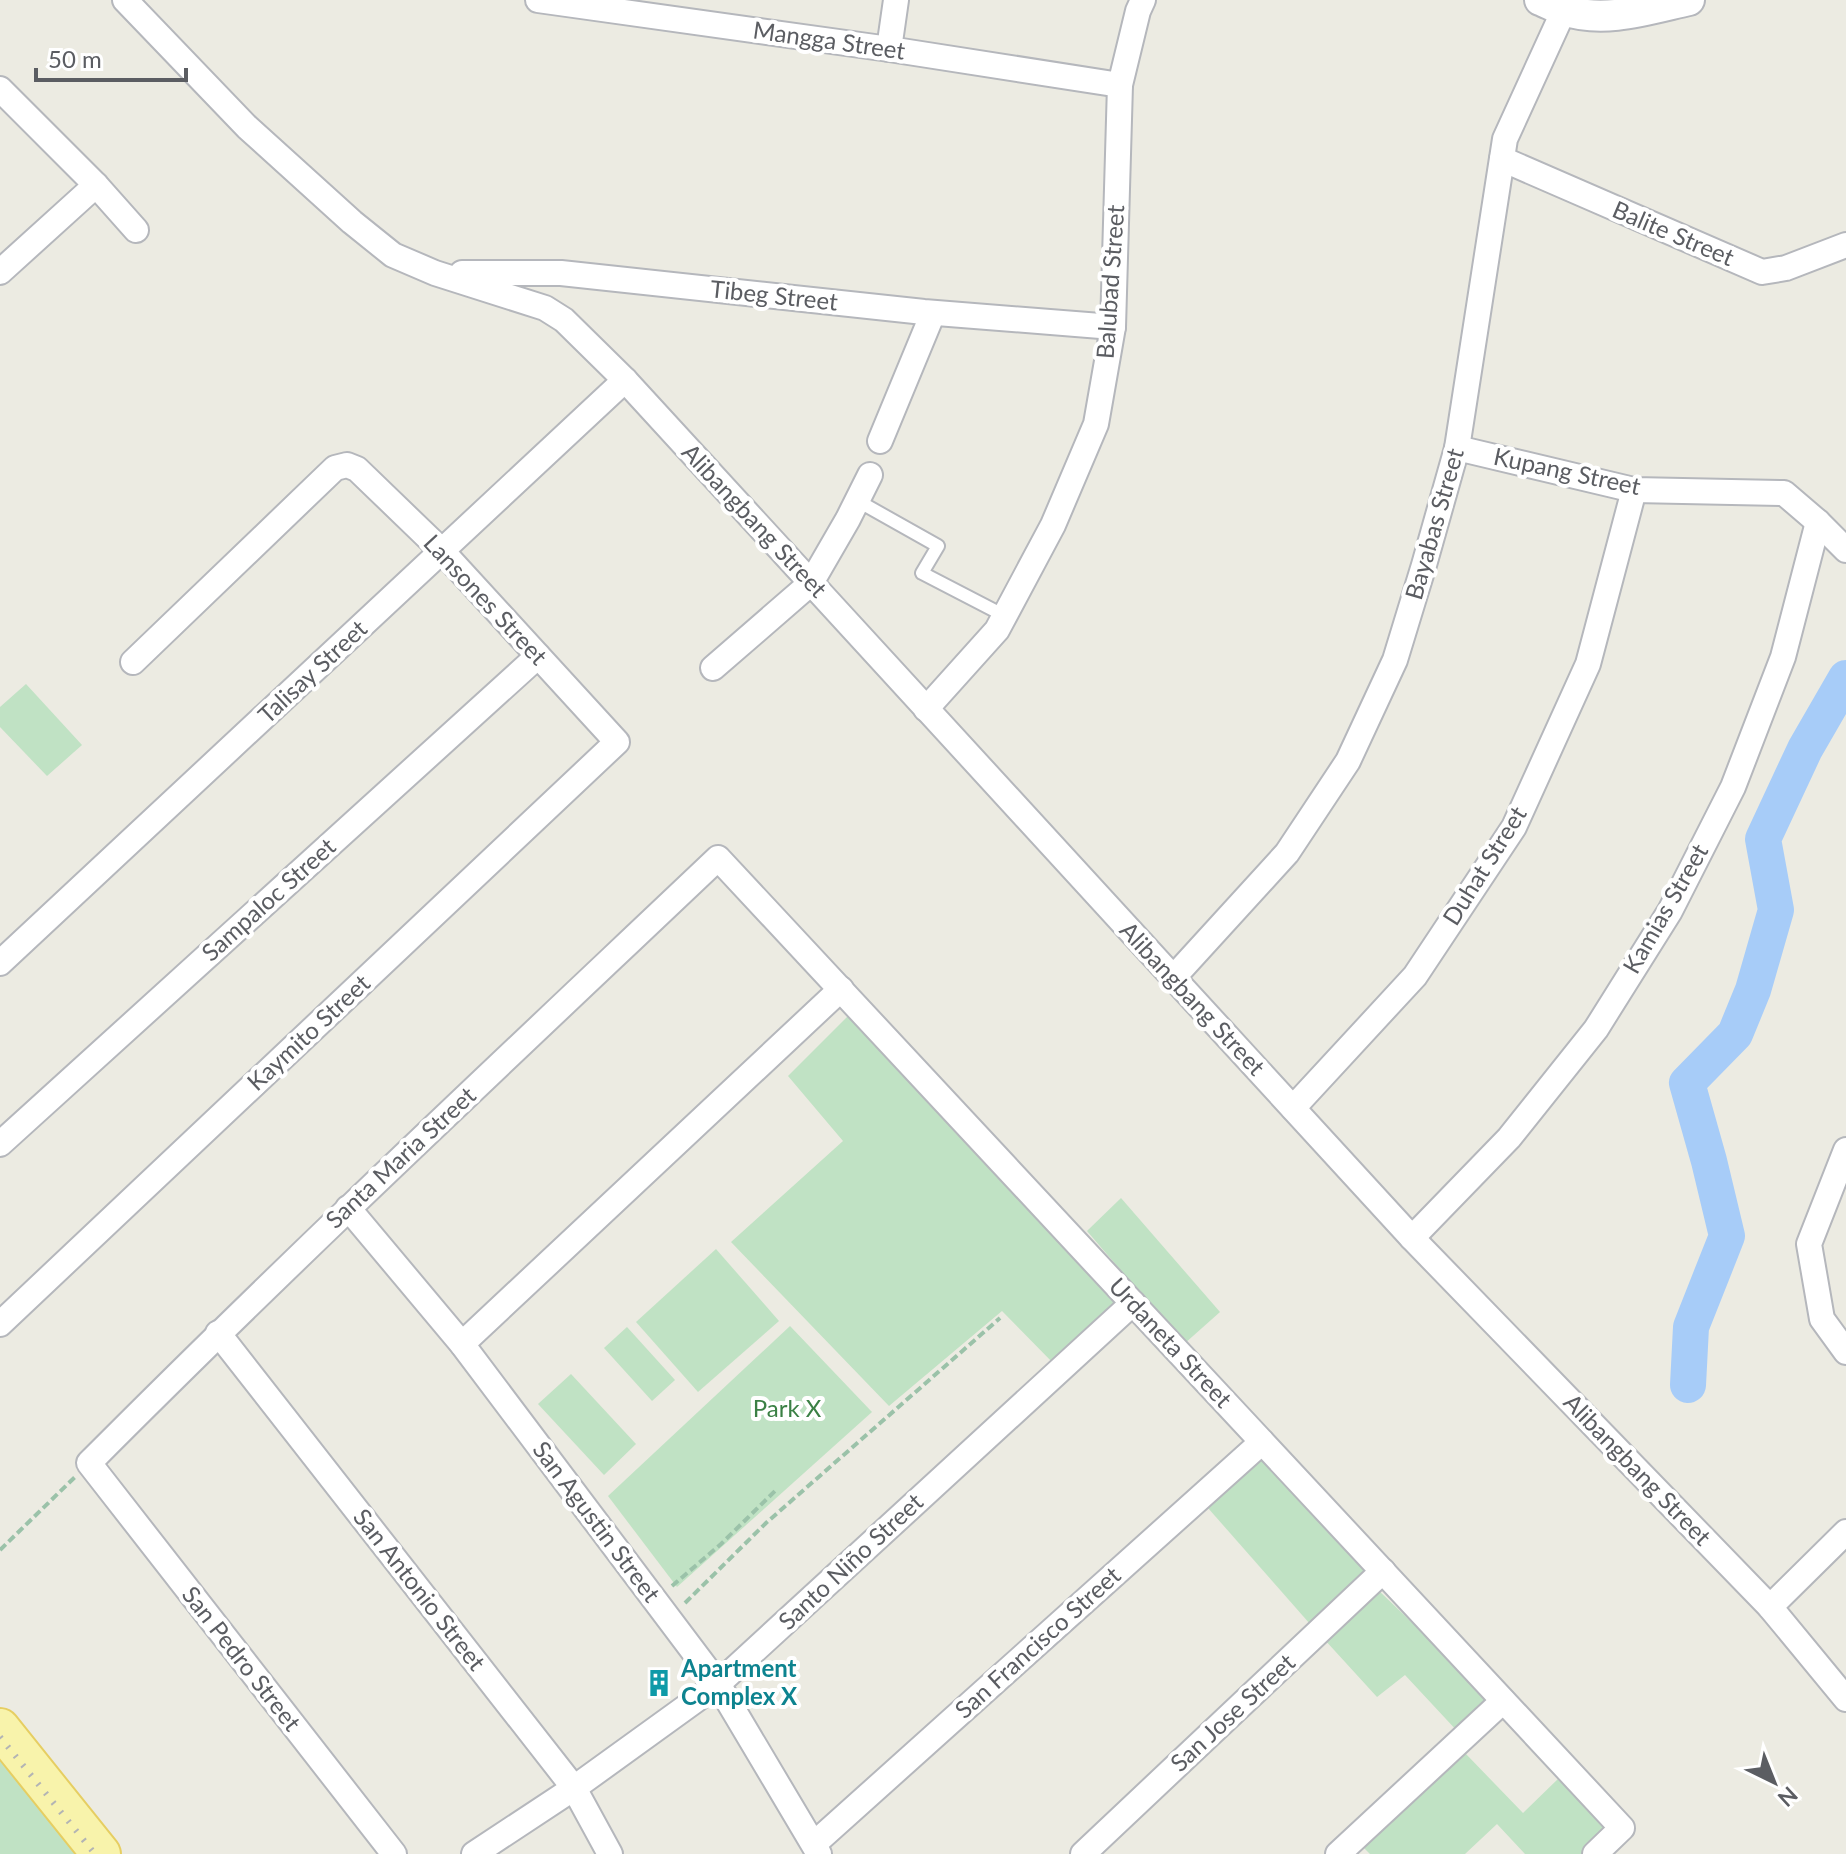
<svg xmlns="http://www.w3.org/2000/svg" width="1846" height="1854" font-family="Lato,sans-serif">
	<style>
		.green { fill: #c0e2c4 }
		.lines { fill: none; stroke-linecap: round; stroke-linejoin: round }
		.river { stroke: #a7ccf8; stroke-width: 36 }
		.service-casing { stroke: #b5b7bc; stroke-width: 16 }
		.minor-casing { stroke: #b5b7bc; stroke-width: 28 }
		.tertiary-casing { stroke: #b5b7bc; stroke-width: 34 }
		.primary-casing { stroke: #e6ce62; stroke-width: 42 }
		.path { stroke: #9bc2a9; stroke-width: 4; stroke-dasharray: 8 4; stroke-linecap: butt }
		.service { stroke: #fff; stroke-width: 12 }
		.minor { stroke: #fff; stroke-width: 24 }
		.tertiary { stroke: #fff; stroke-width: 30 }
		.primary { stroke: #f8f3ab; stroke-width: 38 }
		.rail { stroke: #b3b4b4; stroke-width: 6; stroke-dasharray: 2 10; stroke-linecap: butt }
		.labels { text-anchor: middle; stroke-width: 8; stroke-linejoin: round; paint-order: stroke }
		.street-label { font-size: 24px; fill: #5b5d62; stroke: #fff }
		.park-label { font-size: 24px; fill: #3b8045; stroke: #fff }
		.culture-label { font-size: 24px; font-weight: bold; fill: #0d838f; stroke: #fff; text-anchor: start }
	</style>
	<rect width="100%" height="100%" fill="#ecebe2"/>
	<g class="green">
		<path d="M 26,684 L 82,745 L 47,776 L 0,727 L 0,707 Z"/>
		<path d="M 848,1016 L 1123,1304 L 1054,1364 L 1002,1311 L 889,1406 L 731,1242 L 843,1141 L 788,1076 Z"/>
		<path d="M 1121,1198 L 1220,1312 L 1184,1344 L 1087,1231 Z"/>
		<path d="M 716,1249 L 779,1321 L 698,1392 L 636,1322 Z"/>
		<path d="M 790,1326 L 872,1412 L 677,1587 L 608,1496 Z"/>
		<path d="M 627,1327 L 675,1380 L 652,1401 L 604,1348 Z"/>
		<path d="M 571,1374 L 636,1444 L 604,1475 L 538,1404 Z"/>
		<path d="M 1260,1453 L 1368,1570 L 1310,1624 L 1208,1508 Z"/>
		<path d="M 1377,1589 L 1494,1701 L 1459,1733 L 1405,1675 L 1377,1697 L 1324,1639 Z"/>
		<path d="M 0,1746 L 88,1854 L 0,1854 Z"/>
		<path d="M 1466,1754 L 1523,1813 L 1560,1777 L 1612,1828 L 1584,1854 L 1525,1854 L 1497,1824 L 1465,1854 L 1370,1854 L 1363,1847 Z"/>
	</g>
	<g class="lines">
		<path class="river" d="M 1688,1385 L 1691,1327 L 1727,1236 L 1709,1161 L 1687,1083 L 1735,1034 L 1753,990 L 1776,910 L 1763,839 L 1805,749 L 1846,678"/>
		<g class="service-casing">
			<path id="service" d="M 858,501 L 938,546 L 922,573 L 1005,616"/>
		</g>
		<g class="minor-casing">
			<g id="minor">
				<path d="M 125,0 L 247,127 L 352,222 L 393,255 L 435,273 L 545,308 L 564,320 L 625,380 L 1412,1238 L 1770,1607 L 1846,1699"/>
				<path d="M 538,0 L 889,49 L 1120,85"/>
				<path d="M 889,49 L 896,0"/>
				<path d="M 0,89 L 96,185 L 136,230"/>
				<path d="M 1502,159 L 1762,272 L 1786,268 L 1846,245"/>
				<path d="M 0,272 L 96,185"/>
				<path d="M 462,273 L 561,273 L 924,312 L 1113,327"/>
				<path d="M 880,441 L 933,313"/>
				<path d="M 1457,448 L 1634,490 L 1784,493 L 1818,522 L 1846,550"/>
				<path d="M 713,668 L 811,583 L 848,519 L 870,475"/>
				<path d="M 926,709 L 997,630 L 1053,525 L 1096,424 L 1113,327 L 1120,85 L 1138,11 L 1143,0"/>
				<path d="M 0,963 L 625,380"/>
				<path d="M 1173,978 L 1287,853 L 1348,761 L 1395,660 L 1424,565 L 1457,448 L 1505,139 L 1564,10"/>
				<path d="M 1293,1108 L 1415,976 L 1514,827 L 1588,664 L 1634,490"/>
				<path d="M 0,1144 L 538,656"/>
				<path d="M 1846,1150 L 1809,1244 L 1822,1319 L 1846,1352"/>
				<path d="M 348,1208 L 462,1344 L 718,1684 L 819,1854"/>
				<path d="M 1412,1238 L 1509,1138 L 1596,1029 L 1670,911 L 1733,787 L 1783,657 L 1818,522"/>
				<path d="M 0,1324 L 617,742 L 442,551 L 357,469 L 347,465 L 335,468 L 133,662"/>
				<path d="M 218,1333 L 574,1788 L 610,1854"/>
				<path d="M 462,1344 L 841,989"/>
				<path d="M 1770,1607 L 1846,1532"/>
				<path d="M 814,1844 L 1262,1442"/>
				<path d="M 394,1854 L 89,1463 C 294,1257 507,1058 718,858 L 1622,1828 L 1595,1854"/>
				<path d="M 474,1854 L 574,1788 L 718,1684 L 1133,1303"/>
				<path d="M 1083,1854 L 1383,1571"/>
				<path d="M 1338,1854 L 1503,1701"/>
			</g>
		</g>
		<g class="tertiary-casing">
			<path id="tertiary" d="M 1540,0 C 1548,3 1556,8 1564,10 C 1604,24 1649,9 1689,0"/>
		</g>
		<g class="primary-casing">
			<path id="primary" d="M 0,1728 L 101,1854"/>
		</g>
		<g class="path">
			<path d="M 0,1550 L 76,1476"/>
			<path d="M 672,1586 L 721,1544 L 777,1489"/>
			<path d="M 685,1603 L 766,1523 L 1000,1318"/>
		</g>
		<use href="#service" class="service"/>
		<use href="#minor" class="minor"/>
		<use href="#tertiary" class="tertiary"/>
		<use href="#primary" class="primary"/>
		<path class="rail" d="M 0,1737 L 95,1854"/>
	</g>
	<defs>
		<g id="building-bare" transform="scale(2.16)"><path d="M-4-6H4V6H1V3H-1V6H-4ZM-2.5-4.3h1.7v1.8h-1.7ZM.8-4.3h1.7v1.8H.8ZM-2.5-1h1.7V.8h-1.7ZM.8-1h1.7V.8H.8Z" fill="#0f9aa8" stroke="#fff" stroke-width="2.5" paint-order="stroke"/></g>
	</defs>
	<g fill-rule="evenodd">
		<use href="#building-bare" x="659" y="1683"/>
	</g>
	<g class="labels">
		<g class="street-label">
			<text transform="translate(829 41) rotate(8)" y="8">Mangga Street</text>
			<text transform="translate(1673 234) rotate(23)" y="8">Balite Street</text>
			<text transform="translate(1111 282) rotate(-86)" y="8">Balubad Street</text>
			<text transform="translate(774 296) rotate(6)" y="8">Tibeg Street</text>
			<text transform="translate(1567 472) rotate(12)" y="8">Kupang Street</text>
			<text transform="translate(754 521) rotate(47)" y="8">Alibangbang Street</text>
			<text transform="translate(1435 524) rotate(-74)" y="8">Bayabas Street</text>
			<text transform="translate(485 600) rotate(47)" y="8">Lansones Street</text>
			<text transform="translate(313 672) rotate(-43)" y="8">Talisay Street</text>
			<text transform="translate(1485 866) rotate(-58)" y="8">Duhat Street</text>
			<text transform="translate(269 900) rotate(-42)" y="8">Sampaloc Street</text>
			<text transform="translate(1666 909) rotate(-60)" y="8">Kamias Street</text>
			<text transform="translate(1192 999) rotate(47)" y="8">Alibangbang Street</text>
			<text transform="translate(309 1033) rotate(-43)" y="8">Kaymito Street</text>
			<text transform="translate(401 1158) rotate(-43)" y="8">Santa Maria Street</text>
			<text transform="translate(1170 1343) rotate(47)" y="8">Urdaneta Street</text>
			<text transform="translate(1637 1470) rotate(46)" y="8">Alibangbang Street</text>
			<text transform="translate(596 1522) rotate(53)" y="8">San Agustin Street</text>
			<text transform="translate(851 1562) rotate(-43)" y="8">Santo Niño Street</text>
			<text transform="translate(419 1590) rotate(52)" y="8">San Antonio Street</text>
			<text transform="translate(1038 1643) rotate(-42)" y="8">San Francisco Street</text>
			<text transform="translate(241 1659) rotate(52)" y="8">San Pedro Street</text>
			<text transform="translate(1233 1713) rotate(-43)" y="8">San Jose Street</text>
		</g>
		<g class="park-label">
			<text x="787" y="1417">Park X</text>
		</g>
		<g class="culture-label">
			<text x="681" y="1677">Apartment<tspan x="681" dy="28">Complex X</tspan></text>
		</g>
	</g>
	<g transform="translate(1774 1782) rotate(137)" stroke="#ffffff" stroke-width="6" paint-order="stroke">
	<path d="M0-6L14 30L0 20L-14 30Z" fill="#5b5d62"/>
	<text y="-12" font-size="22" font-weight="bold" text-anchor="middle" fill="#5b5d62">N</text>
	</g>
	<path d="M36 68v12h150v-12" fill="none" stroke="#5b5d62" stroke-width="4"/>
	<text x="48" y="68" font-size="24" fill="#5b5d62" stroke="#ffffff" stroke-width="6" paint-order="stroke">50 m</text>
</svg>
